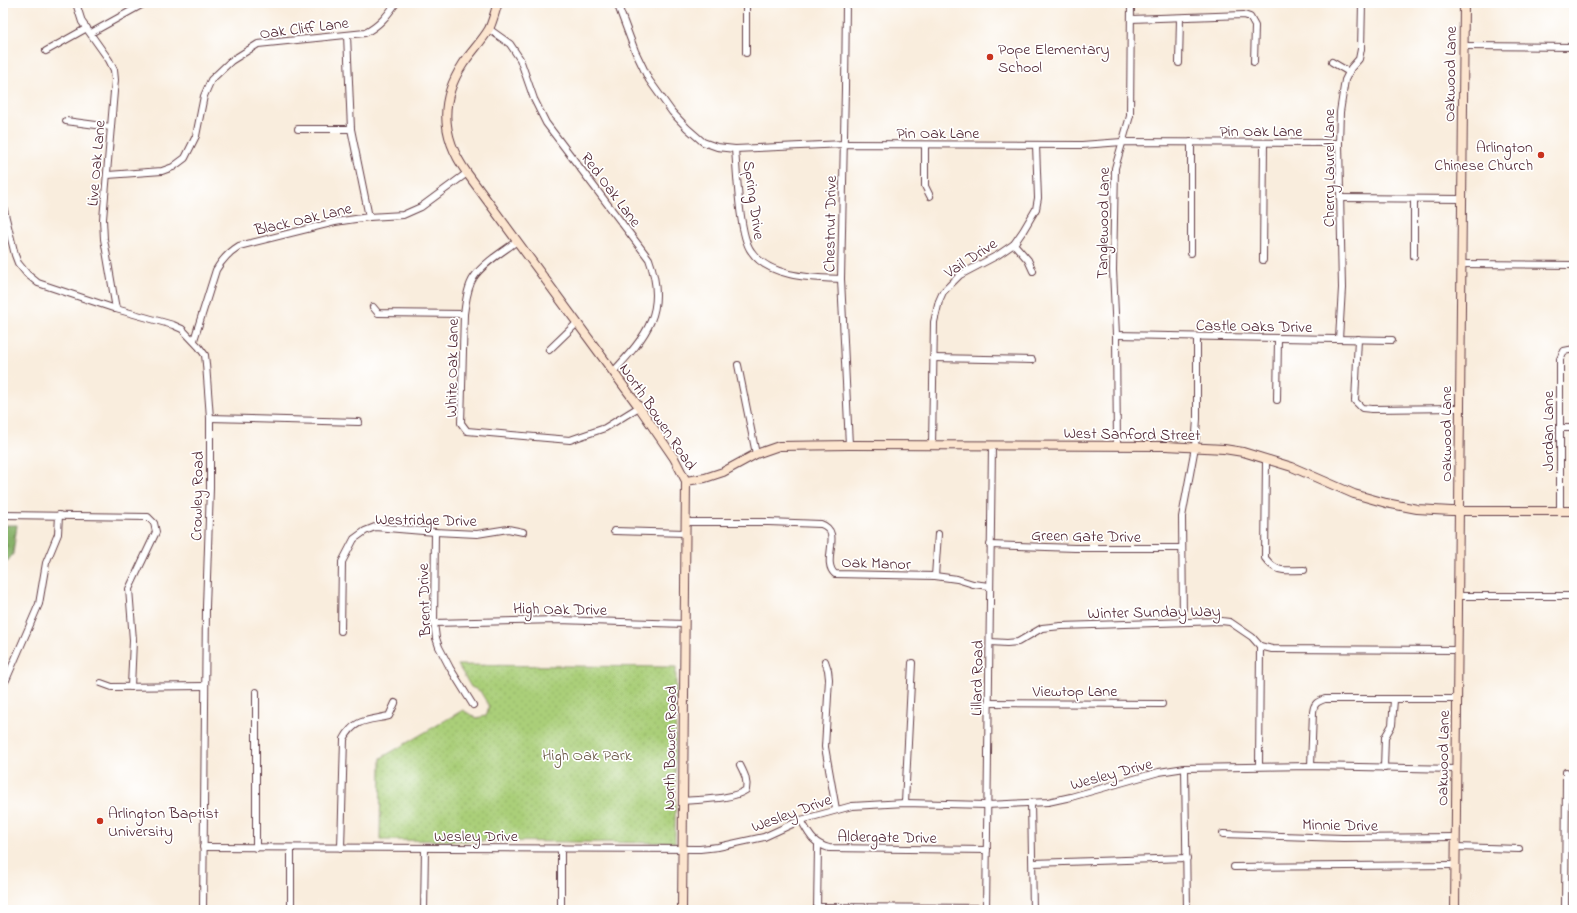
<svg xmlns="http://www.w3.org/2000/svg" width="1577" height="913" font-family="'Indie Flower',sans-serif">
	<style>
		.grass { fill: url(#grass-dots); stroke: #7a7752 }
		.forest { fill: url(#forest-firs); stroke: #68684a }
		.lines { fill: none; stroke-linecap: round; stroke-linejoin: round }
		.street-casing { stroke: #643e46; stroke-width: 8 }
		.secondary-casing { stroke: #643e46; stroke-width: 10 }
		.street { stroke: #fff; stroke-width: 6 }
		.secondary { stroke: #fce5cf; stroke-width: 8 }
		.poi-dot { fill: #c8321e; stroke: #fff; stroke-width: 1.5 }
		.labels { text-anchor: middle; stroke-width: 3.5; stroke-linejoin: round; paint-order: stroke }
		.street-label { font-size: 16px; fill: #4a1f2b; stroke: #fff }
		.poi-label { font-size: 16px; fill: #4a1f2b; stroke: #fff; text-anchor: start }
		.park-label { font-size: 16px; fill: #675442; stroke: #fff }
	</style>
	<defs>
		<pattern id="grass-dots" width="8" height="8" patternUnits="userSpaceOnUse"><rect width="8" height="8" fill="#aacf79"/><path d="M2 2h.1M6 6h.1" fill="none" stroke="#94b169" stroke-width="1.8" stroke-linecap="round"/></pattern>
		<pattern id="forest-firs" width="22" height="20" patternUnits="userSpaceOnUse"><rect width="22" height="20" fill="#87b269"/><path d="M5 1l3.5 6h-7zM16 11l3.5 6h-7z" fill="#709057"/></pattern>
	</defs>
	<rect width="100%" height="100%" fill="#fff"/>
	<filter id="ink" filterUnits="userSpaceOnUse"><feTurbulence type="fractalNoise" baseFrequency=".025" numOctaves="2"/><feDisplacementMap in="SourceGraphic" scale="8" xChannelSelector="R" yChannelSelector="G"/><feConvolveMatrix kernelMatrix="1 2 1 2 8 2 1 2 1" color-interpolation-filters="sRGB"/></filter>
	<filter id="wash" filterUnits="userSpaceOnUse"><feTurbulence type="fractalNoise" baseFrequency=".012" numOctaves="4" result="noise"/><feDisplacementMap in="SourceGraphic" scale="16" xChannelSelector="R" yChannelSelector="G"/><feGaussianBlur stdDeviation="0.9" result="paint"/><feColorMatrix in="noise" values="0 0 0 0 0 0 0 0 0 0 0 0 0 0 0 0 0 1.4 0 .05"/><feComposite in="paint" operator="in"/></filter>
	<g filter="url(#wash)">
		<rect width="100%" height="100%" fill="#f9eddd"/>
		<path class="grass" d="M 458,665 L 676,667 L 675,843 L 380,840 L 381,758 L 463,710 L 476,718 L 486,716 L 489,706 L 480,691 L 471,687 Z"/>
		<path class="forest" d="M 5,525 L 17,525 L 13,554 L 3,567 L 3,528 Z"/>
	</g>
	<g filter="url(#ink)">
		<g class="lines">
			<g class="street-casing">
				<g id="street">
					<path d="M 76,3 L 82,22 L 109,60 L 114,70 L 115,80 L 103,219 L 104,239 L 116,309"/>
					<path d="M 617,3 L 635,51 L 649,80 L 672,112 L 687,128 L 703,142 L 717,147 L 735,149 L 844,144 L 1082,145 L 1122,142 L 1339,143"/>
					<path d="M 846,3 L 845,88 L 841,279 L 849,445"/>
					<path d="M 1131,19 L 1244,15 L 1250,17 L 1255,26 L 1254,62"/>
					<path d="M 489,29 L 510,44 L 520,59 L 534,99 L 546,123 L 649,259 C 668,311 647,335 613,372"/>
					<path d="M 91,33 L 145,3"/>
					<path d="M 347,35 L 351,129 L 369,217"/>
					<path d="M 1464,46 L 1574,47"/>
					<path d="M 46,51 L 87,28"/>
					<path d="M 746,53 L 746,3"/>
					<path d="M 1332,62 L 1349,72"/>
					<path d="M 1179,63 L 1180,18"/>
					<path d="M 66,121 L 111,127"/>
					<path d="M 298,129 L 351,129"/>
					<path d="M 925,145 L 925,186 L 930,196"/>
					<path d="M 735,149 C 737,172 739,235 751,251 C 769,278 813,278 841,279"/>
					<path d="M 108,175 L 162,171 L 173,167 L 185,158 L 196,136 L 204,96 L 211,80 L 231,61 L 258,44 L 365,33 C 379,26 387,16 396,3"/>
					<path d="M 1340,198 L 1461,199"/>
					<path d="M 1414,199 L 1414,256"/>
					<path d="M 3,206 L 15,255 L 18,263 L 27,274 L 38,283 L 116,309 L 173,325 L 182,329 L 199,347 L 205,355 L 206,364 L 210,418 L 210,488 L 206,607 L 203,910"/>
					<path d="M 517,241 C 504,251 483,263 474,277 C 467,287 466,302 464,314 L 461,423 L 467,431 L 570,440 L 605,428 L 639,407"/>
					<path d="M 1014,244 L 1028,260 L 1033,271"/>
					<path d="M 1191,253 L 1191,142"/>
					<path d="M 1263,260 L 1264,143"/>
					<path d="M 1461,264 L 1574,265"/>
					<path d="M 373,307 L 378,313 L 464,314"/>
					<path d="M 1116,335 L 1392,340"/>
					<path d="M 1339,339 L 1342,288 L 1339,143 L 1340,112 L 1345,80 L 1351,68 L 1359,59 L 1361,49 L 1362,3"/>
					<path d="M 1358,339 L 1355,401 L 1362,408 L 1372,409 L 1459,408"/>
					<path d="M 194,340 L 216,270 C 222,260 229,252 239,246 L 335,222 L 369,217 L 403,215 L 421,207 L 467,173"/>
					<path d="M 549,350 L 577,323"/>
					<path d="M 933,358 L 1032,360"/>
					<path d="M 738,365 L 756,454"/>
					<path d="M 1277,400 L 1278,339"/>
					<path d="M 210,418 L 359,422"/>
					<path d="M 1560,428 L 1574,428"/>
					<path d="M 932,446 L 934,322 L 939,301 L 943,292 L 960,275 L 998,255 L 1014,244 L 1023,231 L 1036,209 L 1038,198 L 1036,145"/>
					<path d="M 1117,446 L 1116,335 L 1113,270 L 1115,168 L 1130,116 L 1131,3"/>
					<path d="M 1266,460 L 1265,558 C 1277,574 1286,570 1304,570"/>
					<path d="M 1560,511 L 1560,359 L 1564,351 L 1574,349"/>
					<path d="M 3,515 L 148,517 L 154,523 L 156,532 L 129,589 L 133,640 L 131,687"/>
					<path d="M 686,522 L 768,522 L 821,524 C 844,532 820,561 835,574 L 935,576 L 957,579 L 973,584 L 989,586"/>
					<path d="M 614,531 L 686,533"/>
					<path d="M 435,532 L 434,623 L 436,638 L 439,647 L 450,668 L 473,705"/>
					<path d="M 990,545 L 1075,548 L 1181,548"/>
					<path d="M 935,576 L 938,534"/>
					<path d="M 1458,596 L 1574,596"/>
					<path d="M 1183,622 L 1182,517 L 1195,447 L 1197,419 L 1197,337"/>
					<path d="M 434,623 L 558,620 L 685,624"/>
					<path d="M 341,631 L 342,562 L 354,539 L 365,531 L 375,527 L 435,532 L 477,534 L 508,529 L 523,532"/>
					<path d="M 990,642 L 1007,643 L 1018,642 L 1042,628 L 1061,626 L 1221,621 L 1230,622 L 1252,637 L 1260,646 L 1272,649 L 1457,650"/>
					<path d="M 825,661 L 828,670 L 829,679 L 825,747 L 836,809"/>
					<path d="M 6,680 L 39,604 L 46,563 L 58,534 L 59,515"/>
					<path d="M 101,683 L 112,687 L 205,686"/>
					<path d="M 256,692 L 256,848"/>
					<path d="M 988,703 L 1162,704"/>
					<path d="M 1259,766 L 1260,646"/>
					<path d="M 1311,766 L 1313,712 C 1314,703 1317,702 1325,699 L 1457,699"/>
					<path d="M 1185,768 L 1187,910"/>
					<path d="M 1384,768 L 1385,737 L 1392,725 L 1394,700"/>
					<path d="M 683,801 C 701,799 731,800 746,790 C 748,780 744,773 740,765"/>
					<path d="M 905,803 L 912,663"/>
					<path d="M 1031,803 L 1033,910"/>
					<path d="M 801,820 C 809,834 812,843 829,848 L 987,850"/>
					<path d="M 1223,834 L 1343,838 L 1456,837"/>
					<path d="M 203,847 L 700,849 L 718,847 L 764,837 L 801,820 L 852,806 L 905,803 L 987,805 L 1048,802 L 1071,797 L 1159,772 L 1185,768 L 1311,766 L 1456,769"/>
					<path d="M 1456,847 L 1519,849"/>
					<path d="M 341,848 L 344,739 C 355,718 368,721 389,716 L 395,703"/>
					<path d="M 1033,863 L 1187,858"/>
					<path d="M 1234,867 L 1455,865"/>
					<path d="M 817,907 L 986,908"/>
					<path d="M 291,910 L 291,848"/>
					<path d="M 424,910 L 425,848"/>
					<path d="M 561,910 L 561,848"/>
					<path d="M 817,910 L 818,845"/>
					<path d="M 986,910 L 992,446"/>
					<path d="M 1565,910 L 1566,772"/>
				</g>
			</g>
			<g class="secondary-casing">
				<g id="secondary">
					<path d="M 498,3 C 495,11 493,21 489,29 C 482,41 471,52 463,64 C 439,101 441,137 467,173 L 639,407 L 674,458 L 686,481 L 682,910"/>
					<path d="M 686,481 L 705,478 L 723,472 L 756,454 L 779,446 L 849,445 L 1166,446 L 1224,449 L 1243,452 L 1292,467 L 1354,494 L 1386,503 L 1417,509 L 1451,511 L 1574,511"/>
					<path d="M 1455,910 L 1464,3"/>
				</g>
			</g>
			<use href="#street" class="street"/>
			<use href="#secondary" class="secondary"/>
		</g>
	</g>
	<g class="poi-dot">
		<circle cx="990" cy="57" r="4"/>
		<circle cx="1541" cy="155" r="4"/>
		<circle cx="100" cy="821" r="4"/>
	</g>
	<g class="labels">
		<g class="street-label">
			<text transform="translate(304 27) rotate(-7)" y="6">Oak Cliff Lane</text>
			<text transform="translate(1449 74) rotate(-89)" y="6">Oakwood Lane</text>
			<text x="1261" y="136">Pin Oak Lane</text>
			<text x="938" y="138">Pin Oak Lane</text>
			<text transform="translate(95 163) rotate(-85)" y="6">Live Oak Lane</text>
			<text transform="translate(1328 168) rotate(-90)" y="6">Cherry Laurel Lane</text>
			<text transform="translate(612 189) rotate(53)" y="6">Red Oak Lane</text>
			<text transform="translate(755 200) rotate(82)" y="6">Spring Drive</text>
			<text transform="translate(303 218) rotate(-13)" y="6">Black Oak Lane</text>
			<text transform="translate(1102 223) rotate(-89)" y="6">Tanglewood Lane</text>
			<text transform="translate(829 224) rotate(-89)" y="6">Chestnut Drive</text>
			<text transform="translate(970 257) rotate(-33)" y="6">Vail Drive</text>
			<text transform="translate(1254 325) rotate(1)" y="6">Castle Oaks Drive</text>
			<text transform="translate(451 368) rotate(-89)" y="6">White Oak Lane</text>
			<text transform="translate(659 416) rotate(56)" y="6">North Bowen Road</text>
			<text transform="translate(1547 431) rotate(-90)" y="6">Jordan Lane</text>
			<text transform="translate(1132 433) rotate(1)" y="6">West Sanford Street</text>
			<text transform="translate(1445 434) rotate(-90)" y="6">Oakwood Lane</text>
			<text transform="translate(196 496) rotate(-89)" y="6">Crowley Road</text>
			<text transform="translate(426 519) rotate(1)" y="6">Westridge Drive</text>
			<text transform="translate(1086 535) rotate(1)" y="6">Green Gate Drive</text>
			<text transform="translate(876 562) rotate(2)" y="6">Oak Manor</text>
			<text transform="translate(423 600) rotate(-92)" y="6">Brent Drive</text>
			<text transform="translate(560 608) rotate(1)" y="6">High Oak Drive</text>
			<text transform="translate(1154 611) rotate(-1)" y="6">Winter Sunday Way</text>
			<text transform="translate(976 678) rotate(-89)" y="6">Lillard Road</text>
			<text x="1075" y="696">Viewtop Lane</text>
			<text transform="translate(669 748) rotate(-89)" y="6">North Bowen Road</text>
			<text transform="translate(1442 758) rotate(-89)" y="6">Oakwood Lane</text>
			<text transform="translate(1111 773) rotate(-15)" y="6">Wesley Drive</text>
			<text transform="translate(791 812) rotate(-20)" y="6">Wesley Drive</text>
			<text transform="translate(1340 824) rotate(1)" y="6">Minnie Drive</text>
			<text x="476" y="841">Wesley Drive</text>
			<text transform="translate(887 836) rotate(1)" y="6">Aldergate Drive</text>
		</g>
		<g class="poi-label">
			<text x="998" y="54">Pope Elementary<tspan x="998" dy="18">School</tspan></text>
			<text x="1533" y="152" text-anchor="end">Arlington<tspan x="1533" dy="18">Chinese Church</tspan></text>
			<text x="108" y="818">Arlington Baptist<tspan x="108" dy="18">University</tspan></text>
		</g>
		<g class="park-label">
			<text x="587" y="760">High Oak Park</text>
		</g>
	</g>
	<rect width="1577" height="913" fill="none" stroke="#fff" stroke-width="16"/>
</svg>
